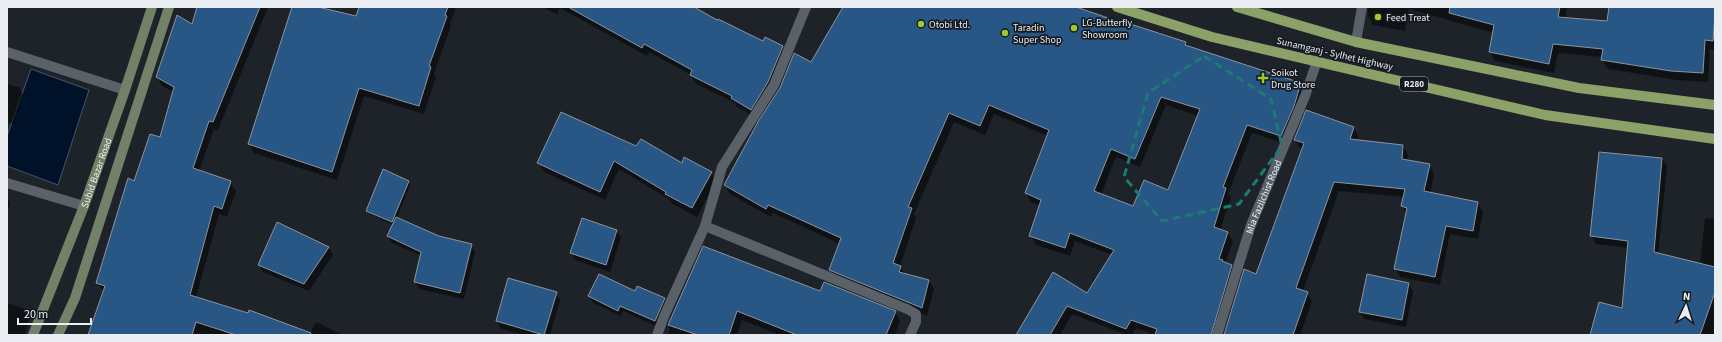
<svg xmlns="http://www.w3.org/2000/svg" width="1722" height="342" font-family="'Source Sans 3',sans-serif">
	<style>
		.water { fill: #001229; stroke: #465465 }
		.shadow { fill: #0007; fill-rule: evenodd }
		.building { fill: #295785; stroke: #8d949c; fill-rule: evenodd }
		.lines { fill: none; stroke-linecap: round; stroke-linejoin: round }
		.minor { stroke: #5b6168; stroke-width: 10 }
		.secondary { stroke: #738168; stroke-width: 10 }
		.primary { stroke: #8ca168; stroke-width: 10 }
		.marked { fill: none; stroke: #1a7c75; stroke-width: 3; stroke-dasharray: 8 5; stroke-linejoin: round }
		.poi-dot { fill: #a0c92c; stroke: #141a20; stroke-width: 1.5 }
		.labels { text-anchor: middle; stroke-width: 3.5; stroke-linejoin: round; paint-order: stroke }
		.shield { fill: #141a20; stroke: #aaaeb3; stroke-width: 1 }
		.shield-label { font-size: 9px; font-weight: bold; fill: #eaedf2 }
		.poi-label { font-size: 10px; fill: #eaedf2; stroke: #141a20; text-anchor: start }
		.street-label { font-size: 10px; fill: #eaedf2; stroke: #141a20 }
	</style>
	<rect width="100%" height="100%" fill="#1d2329"/>
	<path class="water" d="M 31,69 L 89,90 L 58,185 L 7,166 L 7,136 Z"/>
	<g class="shadow">
		<path d="M 198,7 L 268,7 L 218,130 L 214,129 L 199,171 L 230,182 L 236,191 L 227,217 L 219,214 L 196,298 L 310,334 L 316,322 L 343,335 L 89,335 L 104,292 L 98,283 L 135,182 L 161,138 L 174,92 L 162,86 L 157,77 L 192,25 Z"/>
		<path d="M 293,7 L 313,7 L 356,17 L 360,7 L 456,7 L 450,23 L 451,26 L 434,74 L 436,77 L 424,114 L 364,96 L 337,180 L 254,153 L 249,144 Z"/>
		<path d="M 542,7 L 692,7 L 718,21 L 763,42 L 782,47 L 787,56 L 756,118 L 737,107 L 734,102 L 696,84 L 691,75 L 649,52 L 647,56 L 560,8 L 557,14 Z"/>
		<path d="M 844,7 L 1073,7 L 1118,23 L 1185,42 L 1188,48 L 1300,83 L 1305,92 L 1286,144 L 1252,133 L 1228,194 L 1231,198 L 1220,230 L 1228,233 L 1233,242 L 1225,264 L 1231,266 L 1236,275 L 1218,335 L 1149,335 L 1150,333 L 1136,328 L 1132,335 L 1127,335 L 1072,314 L 1060,335 L 1019,335 L 1018,333 L 1088,294 L 1112,255 L 1075,241 L 1070,256 L 1036,245 L 1031,236 L 1040,206 L 1031,202 L 1026,193 L 1048,136 L 994,114 L 985,135 L 954,122 L 914,214 L 916,218 L 900,266 L 905,275 L 929,280 L 934,289 L 927,316 L 835,279 L 830,270 L 840,244 L 773,213 L 771,217 L 730,194 L 725,185 L 726,180 L 780,89 L 811,63 ZM 1166,105 L 1198,116 L 1169,191 L 1134,208 L 1101,195 L 1116,157 L 1140,167 Z"/>
		<path d="M 1360,7 L 1567,7 L 1565,18 L 1608,22 L 1610,7 L 1715,7 L 1715,50 L 1710,49 L 1708,82 L 1677,80 L 1608,69 L 1602,60 L 1603,57 L 1558,53 L 1554,73 L 1495,61 L 1490,52 L 1494,33 L 1409,9 L 1405,31 L 1373,25 L 1368,16 L 1368,9 Z"/>
		<path d="M 7,84 L 19,87 L 23,95 L 13,124 L 7,122 Z"/>
		<path d="M 1354,128 L 1359,137 L 1357,141 L 1403,146 L 1408,155 L 1407,161 L 1429,165 L 1434,174 L 1430,194 L 1478,203 L 1483,212 L 1478,239 L 1450,234 L 1440,285 L 1400,277 L 1395,268 L 1407,214 L 1402,206 L 1404,197 L 1339,191 L 1303,291 L 1307,293 L 1312,302 L 1300,335 L 1225,335 L 1257,275 L 1302,149 L 1300,148 L 1295,140 Z"/>
		<path d="M 636,148 L 682,164 L 711,172 L 716,181 L 697,217 L 671,203 L 669,199 L 619,169 L 605,200 L 544,172 L 539,163 Z"/>
		<path d="M 1662,158 L 1667,167 L 1658,254 L 1700,264 L 1705,218 L 1715,219 L 1715,335 L 1591,335 L 1623,309 L 1628,248 L 1596,244 L 1591,236 Z"/>
		<path d="M 408,181 L 410,185 L 397,218 L 438,237 L 471,245 L 475,252 L 464,299 L 419,289 L 415,282 L 421,256 L 392,243 L 388,236 L 393,225 L 370,214 L 367,210 Z"/>
		<path d="M 7,197 L 10,203 L 7,216 Z"/>
		<path d="M 277,223 L 329,248 L 333,255 L 309,291 L 263,272 L 259,265 Z"/>
		<path d="M 617,231 L 621,238 L 610,272 L 575,260 L 571,253 Z"/>
		<path d="M 704,247 L 821,293 L 895,312 L 900,321 L 895,335 L 780,335 L 742,320 L 737,335 L 668,335 L 670,329 L 668,327 Z"/>
		<path d="M 1409,284 L 1413,291 L 1406,327 L 1364,319 L 1360,312 Z"/>
		<path d="M 556,293 L 560,300 L 550,335 L 524,335 L 501,329 L 497,321 Z"/>
		<path d="M 635,293 L 665,298 L 668,304 L 658,327 L 623,311 L 621,316 L 592,302 L 589,296 Z"/>
		<path d="M 7,303 L 26,309 L 30,316 L 25,335 L 7,335 Z"/>
	</g>
	<g class="building">
		<path d="M 197,7 L 260,7 L 213,122 L 209,121 L 193,168 L 231,181 L 222,209 L 214,206 L 190,295 L 248,313 L 249,310 L 311,333 L 310,335 L 236,335 L 196,322 L 192,335 L 88,335 L 105,286 L 96,283 L 128,178 L 134,181 L 150,134 L 160,137 L 174,87 L 156,77 L 177,15 L 192,24 Z"/>
		<path d="M 292,7 L 318,7 L 356,16 L 359,7 L 448,7 L 445,15 L 447,16 L 429,66 L 431,67 L 419,106 L 359,88 L 332,172 L 248,144 Z"/>
		<path d="M 568,7 L 694,7 L 717,20 L 718,19 L 763,41 L 765,37 L 783,46 L 768,82 L 751,110 L 731,98 L 732,96 L 690,75 L 692,70 L 644,44 L 642,48 Z"/>
		<path d="M 843,7 L 1076,7 L 1117,21 L 1118,20 L 1186,42 L 1185,45 L 1301,83 L 1294,106 L 1281,136 L 1247,125 L 1223,187 L 1226,188 L 1214,227 L 1228,232 L 1219,259 L 1223,260 L 1222,261 L 1232,265 L 1211,335 L 1155,335 L 1157,329 L 1131,320 L 1126,329 L 1067,306 L 1050,335 L 1016,335 L 1053,272 L 1087,293 L 1114,250 L 1070,233 L 1065,248 L 1029,236 L 1041,200 L 1025,193 L 1049,130 L 989,105 L 980,126 L 949,113 L 908,207 L 912,208 L 893,263 L 901,266 L 899,272 L 929,280 L 922,308 L 829,270 L 841,238 L 768,205 L 766,209 L 724,185 L 759,120 L 780,88 L 794,53 L 811,62 ZM 1161,97 L 1200,109 L 1168,190 L 1144,180 L 1133,206 L 1094,191 L 1111,149 L 1135,159 Z"/>
		<path d="M 1450,7 L 1560,7 L 1558,17 L 1607,21 L 1609,7 L 1715,7 L 1715,14 L 1713,41 L 1705,40 L 1703,73 L 1671,71 L 1601,60 L 1603,49 L 1553,44 L 1549,64 L 1489,52 L 1494,25 L 1449,13 Z"/>
		<path d="M 1306,110 L 1354,127 L 1350,139 L 1403,145 L 1402,159 L 1430,164 L 1424,191 L 1478,202 L 1473,231 L 1446,226 L 1435,277 L 1394,269 L 1407,208 L 1401,206 L 1405,189 L 1334,182 L 1296,288 L 1308,292 L 1293,335 L 1224,335 L 1244,269 L 1256,274 L 1304,143 L 1294,140 Z"/>
		<path d="M 561,112 L 636,146 L 641,139 L 682,163 L 684,157 L 712,172 L 692,208 L 665,194 L 666,192 L 614,161 L 600,192 L 537,163 Z"/>
		<path d="M 1599,152 L 1662,158 L 1654,252 L 1715,267 L 1715,292 L 1700,335 L 1590,335 L 1599,302 L 1622,308 L 1628,241 L 1590,236 Z"/>
		<path d="M 383,169 L 409,181 L 392,222 L 366,211 Z"/>
		<path d="M 396,217 L 439,236 L 472,244 L 460,293 L 414,282 L 421,252 L 387,236 Z"/>
		<path d="M 582,218 L 617,230 L 606,265 L 570,253 Z"/>
		<path d="M 277,222 L 329,247 L 304,284 L 258,265 Z"/>
		<path d="M 703,246 L 820,291 L 824,282 L 896,311 L 886,335 L 797,335 L 737,311 L 729,335 L 698,335 L 668,325 Z"/>
		<path d="M 599,274 L 635,291 L 637,286 L 665,298 L 655,321 L 620,306 L 618,311 L 588,296 Z"/>
		<path d="M 1367,274 L 1409,283 L 1402,320 L 1359,312 Z"/>
		<path d="M 508,278 L 557,292 L 544,335 L 496,321 Z"/>
	</g>
	<g class="lines">
		<g class="minor">
			<path d="M 1356,42 L 1362,7"/>
			<path d="M 7,52 L 125,90"/>
			<path d="M 7,183 L 84,206"/>
			<path d="M 705,226 L 907,309 L 916,314 L 916,322 L 910,335"/>
			<path d="M 657,335 L 665,314 L 705,226 L 722,167 L 774,85 L 806,7"/>
			<path id="s1" d="M 1217,335 L 1251,225 L 1305,96 L 1317,61"/>
		</g>
		<g class="secondary">
			<path id="s2" d="M 33,335 L 84,206 L 125,90 L 152,7"/>
			<path d="M 58,335 L 75,298 L 169,7"/>
		</g>
		<g class="primary">
			<path d="M 1117,7 L 1212,37 L 1545,115 L 1715,139"/>
			<path d="M 1237,7 L 1356,42 L 1579,88 L 1715,105"/>
		</g>
	</g>
	<path class="marked" d="M 1204,56 L 1271,99 L 1282,146 L 1239,204 L 1162,221 L 1124,177 L 1148,93 Z"/>
	<g class="poi-dot">
		<circle cx="1378" cy="17" r="4"/>
		<circle cx="921" cy="24" r="4"/>
		<circle cx="1074" cy="28" r="4"/>
		<circle cx="1005" cy="33" r="4"/>
		<path d="M1261 72h4v4h4v4h-4v4h-4v-4h-4v-4h4z"/>
	</g>
	<g class="labels">
		<rect class="shield" x="1400" y="77" width="28" height="14" rx="3"/>
		<g class="shield-label">
			<text x="1414" y="87">R280</text>
		</g>
		<g class="poi-label">
			<text x="1386" y="21">Feed Treat</text>
			<text x="1082" y="26">LG-Butterfly<tspan x="1082" dy="12">Showroom</tspan></text>
			<text x="929" y="28">Otobi Ltd.</text>
			<text x="1013" y="31">Taradin<tspan x="1013" dy="12">Super Shop</tspan></text>
			<text x="1271" y="76">Soikot<tspan x="1271" dy="12">Drug Store</tspan></text>
		</g>
		<g class="street-label">
			<text transform="translate(1335 53) rotate(13)" y="4">Sunamganj - Sylhet Highway</text>
			<text dy="4" stroke="none"><textPath href="#s2" startOffset="174">Subid Bazar Road</textPath></text>
			<text dy="4" stroke="none"><textPath href="#s1" startOffset="146">Mia Fazilchist Road</textPath></text>
		</g>
	</g>
	<rect width="1722" height="342" fill="none" stroke="#eaedf2" stroke-width="16"/>
	<g transform="translate(1686 306) rotate(4)" stroke="#141a20" stroke-width="3" paint-order="stroke">
	<path d="M0-3L7 15L0 10L-7 15Z" fill="#eaedf2"/>
	<text y="-6" font-size="11" font-weight="bold" text-anchor="middle" fill="#eaedf2">N</text>
	</g>
	<path d="M18 318v6h73v-6" fill="none" stroke="#eaedf2" stroke-width="2"/>
	<text x="24" y="318" font-size="12" fill="#eaedf2" stroke="#141a20" stroke-width="3" paint-order="stroke">20 m</text>
</svg>
